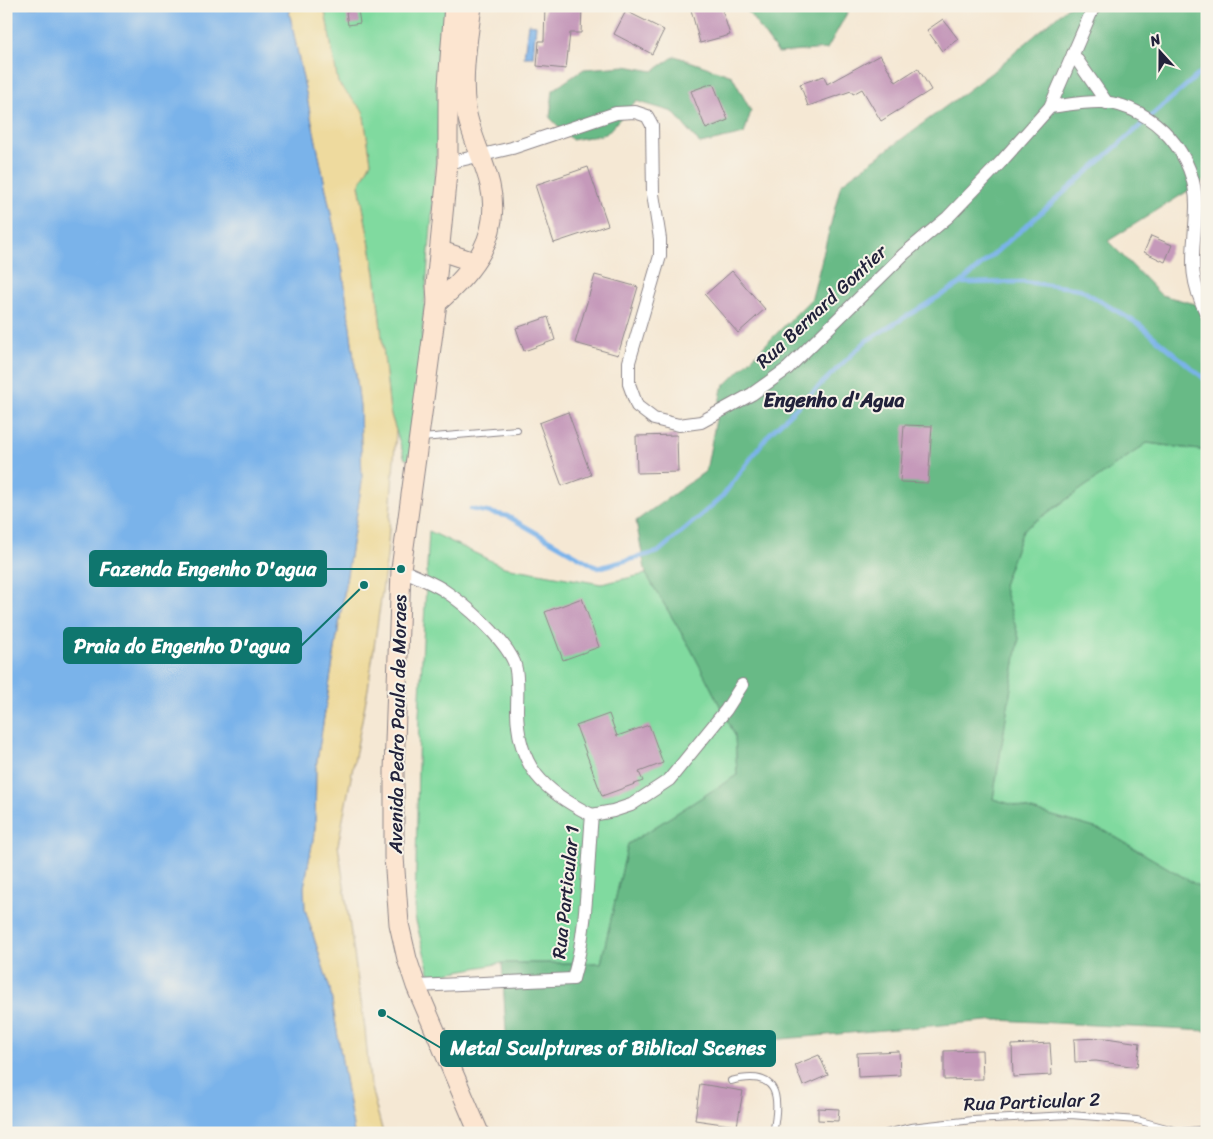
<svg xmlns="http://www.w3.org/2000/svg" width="1213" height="1139" font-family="Sriracha,sans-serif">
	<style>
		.green { fill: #80da9f; stroke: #517e6d }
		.forest { fill: #68ba86; stroke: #456e60 }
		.sand { fill: #eeda9e; stroke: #887e6c }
		.water { fill: #7ab3ea; stroke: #4e6a92 }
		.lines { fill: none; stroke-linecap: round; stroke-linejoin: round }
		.stream { stroke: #7ab3ea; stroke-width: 4.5 }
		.building { fill: #c599ba }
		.service-casing { stroke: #8c8588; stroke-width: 8 }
		.minor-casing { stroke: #8c8588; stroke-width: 14 }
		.secondary-casing { stroke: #8c8588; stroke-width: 21 }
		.service { stroke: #fff; stroke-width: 6 }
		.minor { stroke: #fff; stroke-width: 12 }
		.secondary { stroke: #fce5d0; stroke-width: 19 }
		.labels { text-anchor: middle; stroke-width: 4; stroke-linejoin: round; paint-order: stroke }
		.street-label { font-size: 19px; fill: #22223b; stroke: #f7f3e8 }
		.neighbourhood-label { font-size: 20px; font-weight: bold; fill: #22223b; stroke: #f7f3e8 }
		.leader { fill: none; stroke: #0f766e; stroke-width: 2 }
		.callout-dot { fill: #0f766e; stroke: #f7f3e8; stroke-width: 2 }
		.callout { fill: #0f766e; stroke: #0f766e; stroke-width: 2 }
		.callout-label { font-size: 20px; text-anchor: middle; font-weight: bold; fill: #fff }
	</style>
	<rect width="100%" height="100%" fill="#f7f3e8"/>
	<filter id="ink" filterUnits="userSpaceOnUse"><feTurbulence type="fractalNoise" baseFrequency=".02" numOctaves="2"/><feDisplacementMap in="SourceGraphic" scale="10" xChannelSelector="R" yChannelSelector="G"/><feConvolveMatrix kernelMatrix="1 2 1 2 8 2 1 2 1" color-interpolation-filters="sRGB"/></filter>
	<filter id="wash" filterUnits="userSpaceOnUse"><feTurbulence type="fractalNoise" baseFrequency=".0096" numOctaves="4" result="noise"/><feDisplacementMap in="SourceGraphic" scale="20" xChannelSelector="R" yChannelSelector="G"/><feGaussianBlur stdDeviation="1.12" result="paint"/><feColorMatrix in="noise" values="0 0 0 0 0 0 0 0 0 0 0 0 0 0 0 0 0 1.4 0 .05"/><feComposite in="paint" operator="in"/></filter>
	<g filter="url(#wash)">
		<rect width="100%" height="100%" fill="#f5e8d4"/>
		<g class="green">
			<path d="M 324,6 L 446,6 L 435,178 L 412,459 L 405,459 L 390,412 L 375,274 L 359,185 L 371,162 L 363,112 L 338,83 Z"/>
			<path d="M 1147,443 L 1207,451 L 1207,891 L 1105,831 L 993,799 L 1019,638 L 1003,585 L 1023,530 Z"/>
			<path d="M 429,531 L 504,567 L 601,584 L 646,574 L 691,649 L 735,735 L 737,775 L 628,844 L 601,963 L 502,963 L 430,976 L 415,917 L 419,715 Z"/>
		</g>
		<g class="forest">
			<path d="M 749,6 L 851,6 L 827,49 L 778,53 L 748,12 Z"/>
			<path d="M 1069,6 L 1207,6 L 1207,179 L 1108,241 L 1161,295 L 1207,307 L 1207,451 L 1147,443 L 1023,530 L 1003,585 L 1019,638 L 993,799 L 1105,831 L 1207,891 L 1207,1031 L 998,1020 L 508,1063 L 502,963 L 601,963 L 628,844 L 737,775 L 735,735 L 691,649 L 646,574 L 636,521 L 706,471 L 722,388 L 812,298 L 841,184 L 991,73 Z"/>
			<path d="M 675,56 L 732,76 L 751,111 L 744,134 L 700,144 L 673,112 L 636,101 L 606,134 L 572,140 L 550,118 L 553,90 L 584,69 L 625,66 L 653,71 Z"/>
		</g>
		<path class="sand" d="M 288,6 L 324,6 L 338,83 L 363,111 L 371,162 L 359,185 L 375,274 L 390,412 L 396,431 L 387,557 L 368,689 L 338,845 L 365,1029 L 370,1084 L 383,1133 L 354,1133 L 330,989 L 305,909 L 304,887 L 315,829 L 316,767 L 362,482 L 360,406 L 343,272 Z"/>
		<g class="water">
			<path d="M 6,6 L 288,6 L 343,272 L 360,406 L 362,482 L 316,767 L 315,829 L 304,887 L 305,909 L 330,989 L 354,1133 L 6,1133 Z"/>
			<path d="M 528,24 L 536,25 L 533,57 L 524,57 Z"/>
		</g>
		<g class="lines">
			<g class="stream">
				<path d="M 962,282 L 1207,67"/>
				<path d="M 471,509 L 507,516 L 598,568 L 658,552 L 722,497 L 769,434 L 866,341 L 961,283 L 1025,282 L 1080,289 L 1140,325 L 1207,381"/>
			</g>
		</g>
		<g id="blocks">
			<g class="building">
				<path d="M 545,6 L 582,6 L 581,33 L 570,33 L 566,69 L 537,66 L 539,41 L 544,41 Z"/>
				<path d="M 690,6 L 721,6 L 730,35 L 700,43 Z"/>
				<path d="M 358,10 L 360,23 L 348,25 L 346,12 Z"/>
				<path d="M 626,11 L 664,30 L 652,54 L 614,34 Z"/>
				<path d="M 943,19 L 958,39 L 942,51 L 927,30 Z"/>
				<path d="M 880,55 L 896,82 L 918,68 L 931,90 L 881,121 L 862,89 L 853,94 L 851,91 L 808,106 L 800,84 L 824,76 L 827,84 Z"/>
				<path d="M 713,83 L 728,120 L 706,129 L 691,91 Z"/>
				<path d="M 588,167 L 608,225 L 554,243 L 535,185 Z"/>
				<path d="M 1151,236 L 1172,245 L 1165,262 L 1144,252 Z"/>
				<path d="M 732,271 L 765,309 L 738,333 L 705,295 Z"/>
				<path d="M 595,275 L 638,287 L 618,355 L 575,343 Z"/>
				<path d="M 548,317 L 555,340 L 524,351 L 516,328 Z"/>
				<path d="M 568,412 L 591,475 L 562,486 L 539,423 Z"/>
				<path d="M 904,425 L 932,426 L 928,483 L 900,482 Z"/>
				<path d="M 677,435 L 678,472 L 637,473 L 636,436 Z"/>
				<path d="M 582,598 L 599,647 L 563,660 L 545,612 Z"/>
				<path d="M 609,714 L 617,736 L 649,725 L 663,763 L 639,772 L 643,781 L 602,796 L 576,726 Z"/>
				<path d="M 1106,1038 L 1140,1043 L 1137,1067 L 1096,1061 L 1075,1062 L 1074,1039 Z"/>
				<path d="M 1050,1043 L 1052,1075 L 1013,1077 L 1012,1045 Z"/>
				<path d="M 982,1050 L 983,1079 L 944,1080 L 944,1051 Z"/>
				<path d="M 899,1051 L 900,1075 L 858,1077 L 857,1053 Z"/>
				<path d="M 819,1055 L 828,1075 L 803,1086 L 795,1065 Z"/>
				<path d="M 700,1084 L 743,1091 L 737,1126 L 695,1120 Z"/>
				<path d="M 818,1108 L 839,1109 L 838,1121 L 818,1120 Z"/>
			</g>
		</g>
	</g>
	<g filter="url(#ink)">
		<use href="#blocks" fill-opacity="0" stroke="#8c8588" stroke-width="1"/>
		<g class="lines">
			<g class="service-casing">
				<g id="service">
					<path d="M 422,438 L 517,430"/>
					<path d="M 731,1081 C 778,1069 781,1095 773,1133"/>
					<path d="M 887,1133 L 911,1127 L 973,1120 L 1070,1115 L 1137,1120 L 1181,1132 L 1207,1129"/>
				</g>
			</g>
			<g class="minor-casing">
				<g id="minor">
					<path d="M 1073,54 L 1107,103"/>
					<path d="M 1050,107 C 1067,105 1086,101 1103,102 C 1155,107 1197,155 1196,207 C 1195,252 1185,271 1207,315"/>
					<path d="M 448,163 L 512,148 L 616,113 L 635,112 L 647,116 L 652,125 L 653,194 L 660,239 L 660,256 L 629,362 L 629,384 L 637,406 L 654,419 L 679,425 L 701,422 L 752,394 L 787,369 L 904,254 L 948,217 L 1000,163 L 1050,107 L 1094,6"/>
					<path d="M 401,569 C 414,576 429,581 442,589 C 465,604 503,637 514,662 C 519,675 517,696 517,711 C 518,767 543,791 592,815"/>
					<path d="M 592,815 L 613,811 L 631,805 L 669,780 L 726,710 L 742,685"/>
					<path d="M 416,986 L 573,979 C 588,927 587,869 592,815"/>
				</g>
			</g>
			<g class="secondary-casing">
				<g id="secondary">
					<path d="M 454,6 L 448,85 L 448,163 L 436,285 L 437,303 L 401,569 L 394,771 L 394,857 L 399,924 L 407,959 L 416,986 L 479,1133"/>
					<path d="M 441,251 L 474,262"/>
					<path d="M 437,303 C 474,271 502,236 490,185 C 484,159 470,135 466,109 C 461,76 468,38 472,6"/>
				</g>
			</g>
			<use href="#service" class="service"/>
			<use href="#minor" class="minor"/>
			<use href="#secondary" class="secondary"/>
		</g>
	</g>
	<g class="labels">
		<g class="street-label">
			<text transform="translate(821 306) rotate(-43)" y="7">Rua Bernard Gontier</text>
			<text transform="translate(397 724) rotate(-89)" y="7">Avenida Pedro Paula de Moraes</text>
			<text transform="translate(565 892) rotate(-84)" y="7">Rua Particular 1</text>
			<text transform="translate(1032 1101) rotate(-2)" y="7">Rua Particular 2</text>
		</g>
		<g class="neighbourhood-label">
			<text x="834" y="407">Engenho d'Agua</text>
		</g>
	</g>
	<path class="leader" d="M401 569L326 569M364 585L301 646M382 1013L441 1048"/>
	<g class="callout-dot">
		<circle cx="401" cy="569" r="5"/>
		<circle cx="364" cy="585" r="5"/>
		<circle cx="382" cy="1013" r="5"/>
	</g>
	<g class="callout">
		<rect x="90" y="551" width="236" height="35" rx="5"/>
		<rect x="64" y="628" width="237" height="35" rx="5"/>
		<rect x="441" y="1031" width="334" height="35" rx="5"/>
	</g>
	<g class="callout-label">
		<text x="208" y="576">Fazenda Engenho D'agua</text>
		<text x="182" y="653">Praia do Engenho D'agua</text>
		<text x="608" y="1055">Metal Sculptures of Biblical Scenes</text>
	</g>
	<rect width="1213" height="1139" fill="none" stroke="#f7f3e8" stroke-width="25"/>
	<g transform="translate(1160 52) rotate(339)" stroke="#f7f3e8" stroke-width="4" paint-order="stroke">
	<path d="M0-4L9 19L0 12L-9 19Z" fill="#22223b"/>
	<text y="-8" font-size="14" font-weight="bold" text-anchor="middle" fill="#22223b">N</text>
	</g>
</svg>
